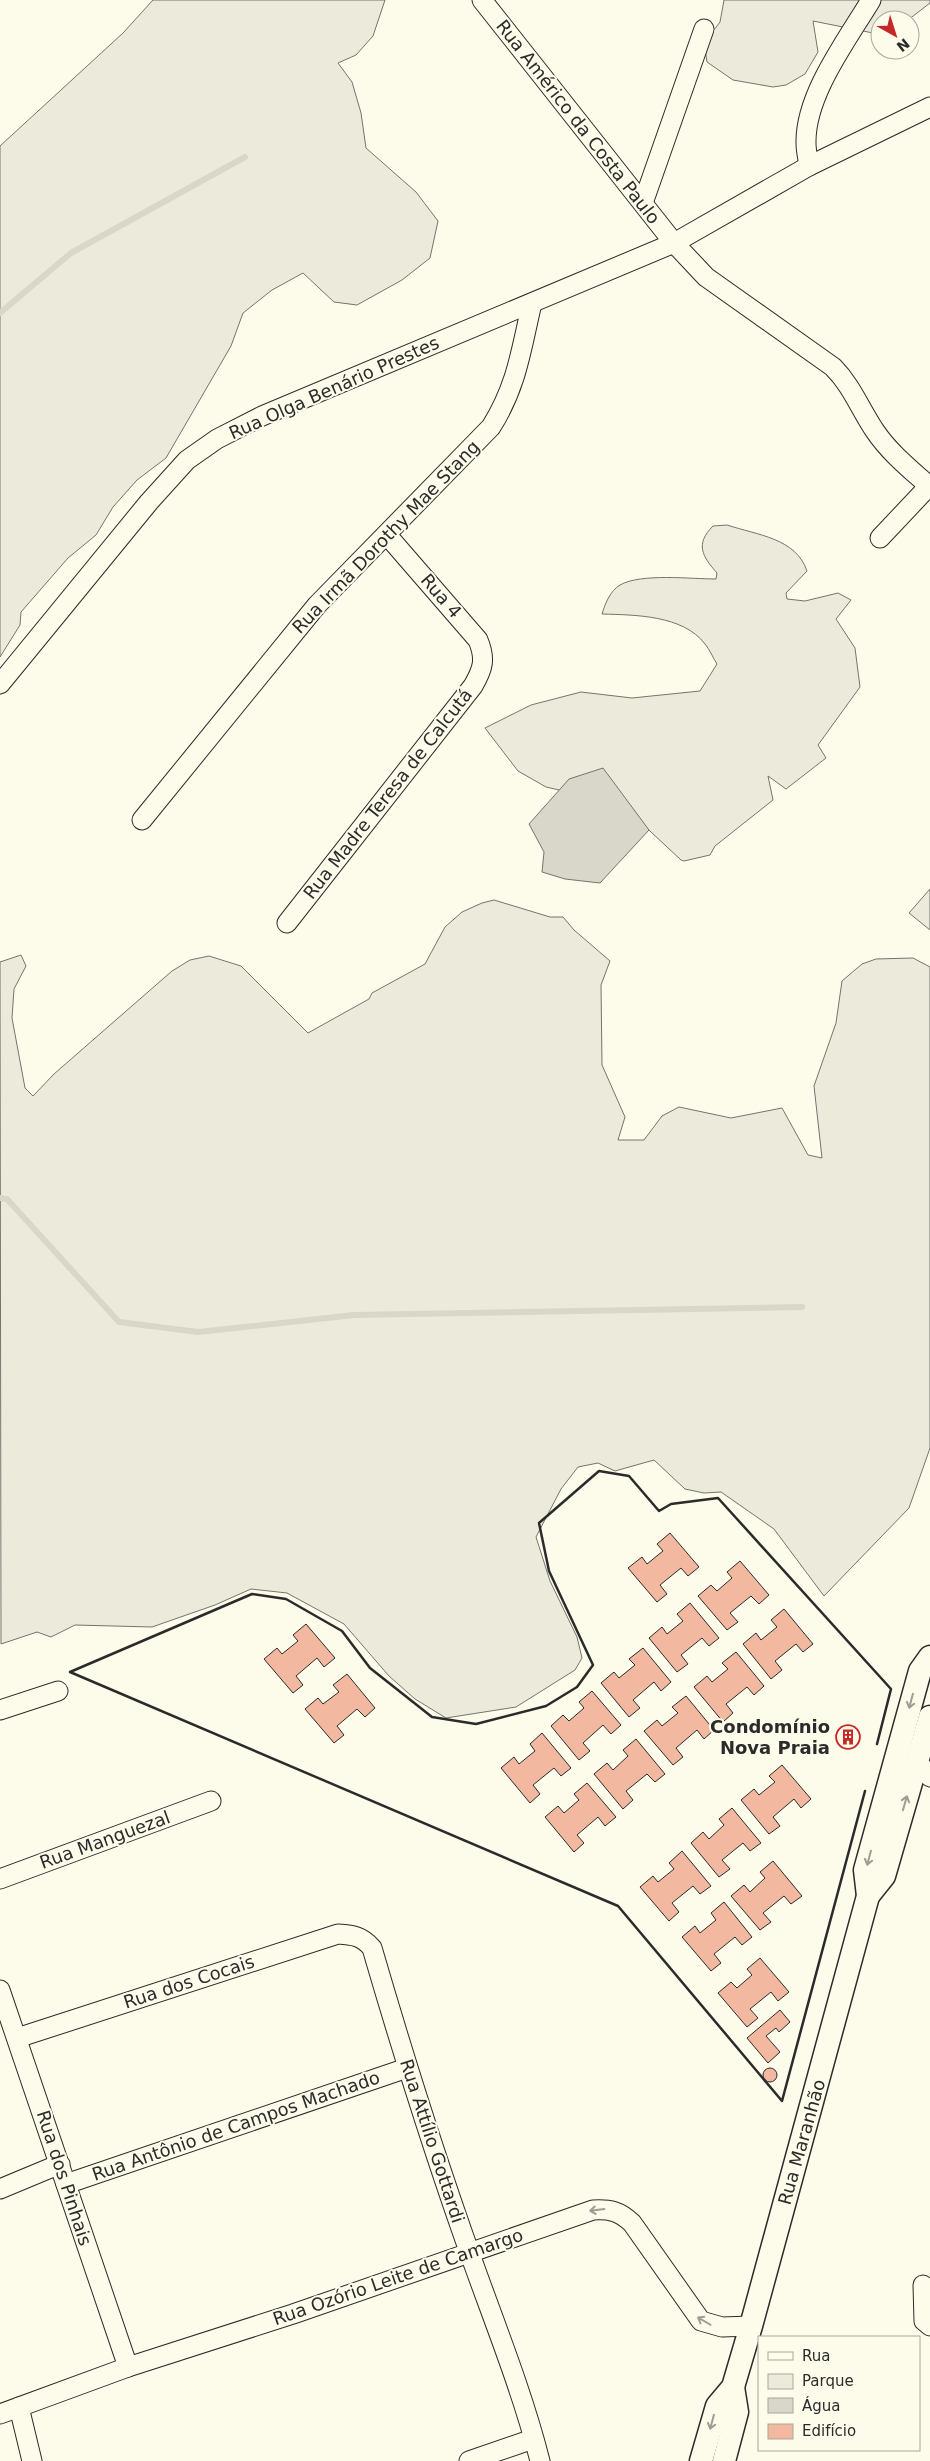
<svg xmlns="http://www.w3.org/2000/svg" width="930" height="2461" font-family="'DejaVu Sans',sans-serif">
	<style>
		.green { fill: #ecebdb; stroke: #74746e }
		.water { fill: #d8d7c9; stroke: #74746e }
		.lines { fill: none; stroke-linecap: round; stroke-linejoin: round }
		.stream { stroke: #d8d7c9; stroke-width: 6 }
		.building { fill: #f2b8a0; stroke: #2b2b2b }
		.minor-casing { stroke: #2b2b2b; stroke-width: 21 }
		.tertiary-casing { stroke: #2b2b2b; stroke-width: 25 }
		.minor { stroke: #fdfbea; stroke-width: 19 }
		.tertiary { stroke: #fdfbea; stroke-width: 22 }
		.wall { stroke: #2b2b2b; stroke-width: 2.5 }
		.oneway { stroke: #9e9d94 }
		.labels { text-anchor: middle; stroke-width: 4; stroke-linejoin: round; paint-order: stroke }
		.street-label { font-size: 18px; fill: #2b2b2b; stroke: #fdfbea }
		.poi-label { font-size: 18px; font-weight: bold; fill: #2b2b2b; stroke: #fdfbea; text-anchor: end }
	</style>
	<rect width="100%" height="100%" fill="#fdfbea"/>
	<g class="green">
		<path d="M 153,0 L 385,0 L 373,36 L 356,55 L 338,63 L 352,82 L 361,113 L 366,148 L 416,192 L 438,221 L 430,258 L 402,280 L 357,305 L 334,302 L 303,273 L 272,290 L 243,313 L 231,346 L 166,458 L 137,480 L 113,507 L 96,535 L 68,558 L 21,612 L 20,625 L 0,657 L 0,146 L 123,33 Z"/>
		<path d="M 724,0 L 930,0 L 930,3 L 908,20 L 880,20 L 880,30 L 873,33 L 813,21 L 818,52 L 805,74 L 786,85 L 773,87 L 733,80 L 707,62 L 704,43 L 720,22 Z"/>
		<path d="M 727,525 C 757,535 796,538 807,571 L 786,593 L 787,599 L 805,601 L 838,593 L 851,600 L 836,619 L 855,648 L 860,687 L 818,745 L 826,758 L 786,789 L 768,776 L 773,800 L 715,846 L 710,855 L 684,861 L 681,860 L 621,804 L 546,787 L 518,771 L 485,728 L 531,705 L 581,692 L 632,698 L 700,691 L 717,664 C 713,658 710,650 705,644 C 683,615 635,615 602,614 C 605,604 610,591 620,585 C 641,573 691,579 716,579 L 717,573 C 702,556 695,544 713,526 Z"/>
		<path d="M 930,889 L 930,930 L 909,913 Z"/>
		<path d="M 494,900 L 550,917 L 563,917 L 574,930 L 610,961 L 601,985 L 602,1065 L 625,1117 L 618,1140 L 644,1140 L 662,1116 L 679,1107 L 731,1118 L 782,1108 L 808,1155 L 822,1158 L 814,1086 L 836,1023 L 842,981 L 862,964 L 876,959 L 913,958 L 930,967 L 930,1448 L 909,1508 L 824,1596 L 774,1529 L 721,1492 L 704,1493 L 685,1489 L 654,1460 L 615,1471 L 598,1463 L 578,1467 L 561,1489 L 536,1537 L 550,1581 L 577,1637 L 582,1658 L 575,1670 L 516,1707 L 446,1718 L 415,1699 L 389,1676 L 344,1624 L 287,1593 L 251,1589 L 215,1605 L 152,1627 L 75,1625 L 51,1637 L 37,1632 L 1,1644 L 0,962 L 21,955 L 26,966 L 14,989 L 12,1018 L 25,1088 L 33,1096 L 54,1074 L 172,971 L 190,960 L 209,956 L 241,966 L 308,1033 L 369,999 L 372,993 L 425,964 L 445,927 L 462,912 L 482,903 Z"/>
	</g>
	<path class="water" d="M 603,768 L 649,830 L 600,883 L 565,879 L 542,872 L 544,852 L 529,824 L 569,779 Z"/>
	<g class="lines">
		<g class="stream">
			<path d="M 0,313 L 71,253 L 245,157"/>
			<path d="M 0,1198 L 7,1199 L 119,1322 L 198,1332 L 354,1315 L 802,1307"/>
		</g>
	</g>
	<g class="building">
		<path d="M 670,1533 L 699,1567 L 688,1576 L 681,1568 L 660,1585 L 667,1594 L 657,1602 L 628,1568 L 642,1557 L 647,1564 L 663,1551 L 657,1544 Z"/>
		<path d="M 740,1561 L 769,1595 L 759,1604 L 751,1596 L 730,1613 L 738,1622 L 727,1630 L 698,1596 L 711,1585 L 717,1591 L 732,1578 L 727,1572 Z"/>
		<path d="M 690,1603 L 719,1638 L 709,1646 L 702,1638 L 681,1655 L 688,1664 L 677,1672 L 649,1638 L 662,1627 L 667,1634 L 683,1621 L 677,1614 Z"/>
		<path d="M 784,1609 L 813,1644 L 803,1652 L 796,1644 L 775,1661 L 782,1670 L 771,1679 L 743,1644 L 756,1633 L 761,1640 L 777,1627 L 771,1620 Z"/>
		<path d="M 306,1624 L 335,1658 L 324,1667 L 317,1658 L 296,1676 L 303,1685 L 293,1693 L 264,1659 L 277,1648 L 282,1654 L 298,1641 L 293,1635 Z"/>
		<path d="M 643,1648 L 671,1682 L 661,1691 L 654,1682 L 633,1700 L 640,1708 L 629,1717 L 601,1683 L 614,1672 L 619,1678 L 635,1665 L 629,1659 Z"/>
		<path d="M 736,1652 L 764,1686 L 754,1695 L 747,1687 L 726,1704 L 733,1713 L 723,1722 L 694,1687 L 707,1676 L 712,1682 L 728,1669 L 722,1663 Z"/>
		<path d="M 347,1674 L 375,1708 L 365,1717 L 357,1709 L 337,1726 L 344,1735 L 334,1743 L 305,1709 L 318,1698 L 323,1704 L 339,1692 L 333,1685 Z"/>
		<path d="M 592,1691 L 621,1725 L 611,1734 L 603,1725 L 583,1743 L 590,1751 L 579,1760 L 551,1726 L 563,1715 L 569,1721 L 584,1708 L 579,1702 Z"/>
		<path d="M 686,1696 L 714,1730 L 704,1739 L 697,1730 L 676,1748 L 683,1757 L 673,1765 L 644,1731 L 657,1720 L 662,1726 L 678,1713 L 672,1707 Z"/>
		<path d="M 847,1726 L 859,1740 L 849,1748 L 838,1734 Z"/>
		<path d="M 542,1733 L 571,1768 L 561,1776 L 554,1768 L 533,1785 L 540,1794 L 530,1803 L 501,1768 L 514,1757 L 519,1764 L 535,1751 L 530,1744 Z"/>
		<path d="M 636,1739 L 665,1774 L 655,1782 L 647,1774 L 626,1791 L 633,1800 L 623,1809 L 594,1774 L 607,1763 L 613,1770 L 628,1756 L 623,1750 Z"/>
		<path d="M 782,1765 L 811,1799 L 801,1808 L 794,1799 L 773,1817 L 780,1826 L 769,1834 L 741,1800 L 754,1789 L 759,1795 L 775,1782 L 769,1776 Z"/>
		<path d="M 587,1783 L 616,1817 L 605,1826 L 598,1817 L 577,1835 L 584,1843 L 574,1852 L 545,1817 L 558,1806 L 564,1813 L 579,1800 L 574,1794 Z"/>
		<path d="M 732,1808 L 761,1843 L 750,1851 L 743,1843 L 722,1860 L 730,1869 L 719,1877 L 691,1843 L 703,1832 L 709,1839 L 724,1825 L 719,1819 Z"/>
		<path d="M 682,1851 L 711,1886 L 700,1894 L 693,1886 L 672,1903 L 679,1912 L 669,1921 L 640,1887 L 653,1876 L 658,1882 L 674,1869 L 669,1863 Z"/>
		<path d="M 773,1861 L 802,1896 L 791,1904 L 784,1896 L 763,1913 L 771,1922 L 760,1930 L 731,1896 L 744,1885 L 750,1892 L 765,1878 L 760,1872 Z"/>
		<path d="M 724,1902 L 752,1937 L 742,1945 L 735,1937 L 714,1954 L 721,1963 L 711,1971 L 682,1937 L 695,1926 L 700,1933 L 716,1920 L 711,1913 Z"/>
		<path d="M 760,1958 L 789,1992 L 778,2001 L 771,1992 L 750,2009 L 758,2018 L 747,2027 L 718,1993 L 731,1982 L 737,1988 L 752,1975 L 747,1969 Z"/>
		<path d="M 780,2010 L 790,2022 L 779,2032 L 776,2028 L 766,2036 L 780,2052 L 768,2063 L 747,2038 Z"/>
		<circle cx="770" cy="2075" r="7"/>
	</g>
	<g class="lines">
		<g class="minor-casing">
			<g id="minor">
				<path d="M 482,0 L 674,243 L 706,277 L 833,367 C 852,386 860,409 875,431 C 889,452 910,469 929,486"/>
				<path d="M 809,166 C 808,159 806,151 806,143 C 805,95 847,40 871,0"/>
				<path d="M 643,203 L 704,29"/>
				<path d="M 880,538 L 930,485"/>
				<path d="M 0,684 L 149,502 L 187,460 L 217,439 L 262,416 L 674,243 L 809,166 L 930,107"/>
				<path d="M 142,820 L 317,605 L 491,427 C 517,386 521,350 532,303"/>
				<path d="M 287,923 L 473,686 C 483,669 486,659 478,640 L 387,535"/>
				<path d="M 0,1710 L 58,1691"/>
				<path d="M 917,1761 L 930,1777"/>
				<path d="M 0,1879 L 211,1801"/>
				<path d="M 0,1990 L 128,2367"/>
				<path d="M 17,2038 L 338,1934 C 353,1935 362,1936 372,1948 C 402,2051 434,2153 470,2254 C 494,2322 522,2390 540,2461"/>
				<path d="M 66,2184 L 407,2068"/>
				<path d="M 0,2189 L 60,2164"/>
				<path d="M 923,2285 L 924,2321 L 930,2326"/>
				<path d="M 19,2407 L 32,2461"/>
				<path d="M 0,2414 L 128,2367 L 293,2314 L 593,2210 C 610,2209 619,2211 632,2223 L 701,2321 L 722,2327 L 751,2326"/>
				<path d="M 469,2461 L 533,2439"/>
			</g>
		</g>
		<g class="tertiary-casing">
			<g id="tertiary">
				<path d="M 868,1896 L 884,1876 L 930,1717"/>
				<path d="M 701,2461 L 717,2406 L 733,2387 L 751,2326 L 868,1896 L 865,1870 L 920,1671 L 930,1657"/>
				<path d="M 724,2461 L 737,2412 L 733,2387"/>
			</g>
		</g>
		<use href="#minor" class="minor"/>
		<use href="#tertiary" class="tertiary"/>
		<path class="wall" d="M 865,1791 L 782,2101 L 618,1906 L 70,1672 L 252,1594 L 286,1599 L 342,1631 L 370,1668 L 432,1717 L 476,1724 L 546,1706 L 577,1687 L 593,1665 L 549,1571 L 539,1523 L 599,1471 L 629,1476 L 659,1511 L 671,1504 L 718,1498 L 891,1689 L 877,1744"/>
	</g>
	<defs><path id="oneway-shaft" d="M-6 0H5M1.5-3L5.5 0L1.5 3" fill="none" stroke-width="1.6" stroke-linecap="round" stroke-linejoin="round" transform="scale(1.25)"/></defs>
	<g class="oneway">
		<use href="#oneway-shaft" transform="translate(911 1701) rotate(105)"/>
		<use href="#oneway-shaft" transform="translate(905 1803) rotate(-74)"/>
		<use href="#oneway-shaft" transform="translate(869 1858) rotate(105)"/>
		<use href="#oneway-shaft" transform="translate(597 2210) rotate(173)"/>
		<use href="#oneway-shaft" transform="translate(704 2321) rotate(-150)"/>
		<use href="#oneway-shaft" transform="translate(712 2422) rotate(105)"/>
	</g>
	<defs>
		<g id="building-ring" transform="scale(1.25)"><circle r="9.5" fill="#fdfbea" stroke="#c62828" stroke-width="1.5"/><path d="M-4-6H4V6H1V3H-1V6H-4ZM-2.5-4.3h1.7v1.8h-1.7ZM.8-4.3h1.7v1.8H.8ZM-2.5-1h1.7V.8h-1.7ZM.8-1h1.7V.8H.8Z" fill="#c62828"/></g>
	</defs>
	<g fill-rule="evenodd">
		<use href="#building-ring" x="848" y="1737"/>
	</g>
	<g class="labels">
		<g class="street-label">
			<text transform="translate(578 122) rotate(52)" y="6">Rua Américo da Costa Paulo</text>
			<text transform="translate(334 388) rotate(-24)" y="6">Rua Olga Benário Prestes</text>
			<text transform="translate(386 537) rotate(-46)" y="6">Rua Irmã Dorothy Mae Stang</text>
			<text transform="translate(441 596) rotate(49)" y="6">Rua 4</text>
			<text transform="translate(388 794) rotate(-52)" y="6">Rua Madre Teresa de Calcutá</text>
			<text transform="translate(105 1840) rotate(-20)" y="6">Rua Manguezal</text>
			<text transform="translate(189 1982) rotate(-18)" y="6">Rua dos Cocais</text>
			<text transform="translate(236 2126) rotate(-19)" y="6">Rua Antônio de Campos Machado</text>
			<text transform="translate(432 2141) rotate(72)" y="6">Rua Attílio Gottardi</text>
			<text transform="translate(802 2142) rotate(-74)" y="6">Rua Maranhão</text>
			<text transform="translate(64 2178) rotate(72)" y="6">Rua dos Pinhais</text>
			<text transform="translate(398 2277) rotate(-19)" y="6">Rua Ozório Leite de Camargo</text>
		</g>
		<g class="poi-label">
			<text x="830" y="1733">Condomínio<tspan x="830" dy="21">Nova Praia</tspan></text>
		</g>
	</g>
	<rect x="758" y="2336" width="162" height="115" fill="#fdfbea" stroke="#a9a89e"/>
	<rect x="768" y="2352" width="25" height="8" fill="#fdfbea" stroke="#a9a89e"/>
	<text x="802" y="2361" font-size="15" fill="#2b2b2b">Rua</text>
	<rect x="768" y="2374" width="25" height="15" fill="#ecebdb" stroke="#a9a89e"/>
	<text x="802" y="2386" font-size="15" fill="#2b2b2b">Parque</text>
	<rect x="768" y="2398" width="25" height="15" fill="#d8d7c9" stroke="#a9a89e"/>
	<text x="802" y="2411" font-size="15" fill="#2b2b2b">Água</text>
	<rect x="768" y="2424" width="25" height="15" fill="#f2b8a0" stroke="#a9a89e"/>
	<text x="802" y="2436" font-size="15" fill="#2b2b2b">Edifício</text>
	<g transform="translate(895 35) rotate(141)"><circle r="24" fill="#fdfbea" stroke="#a9a89e"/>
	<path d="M0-4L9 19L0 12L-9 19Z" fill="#c62828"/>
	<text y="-8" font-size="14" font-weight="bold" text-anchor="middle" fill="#2b2b2b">N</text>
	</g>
</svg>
